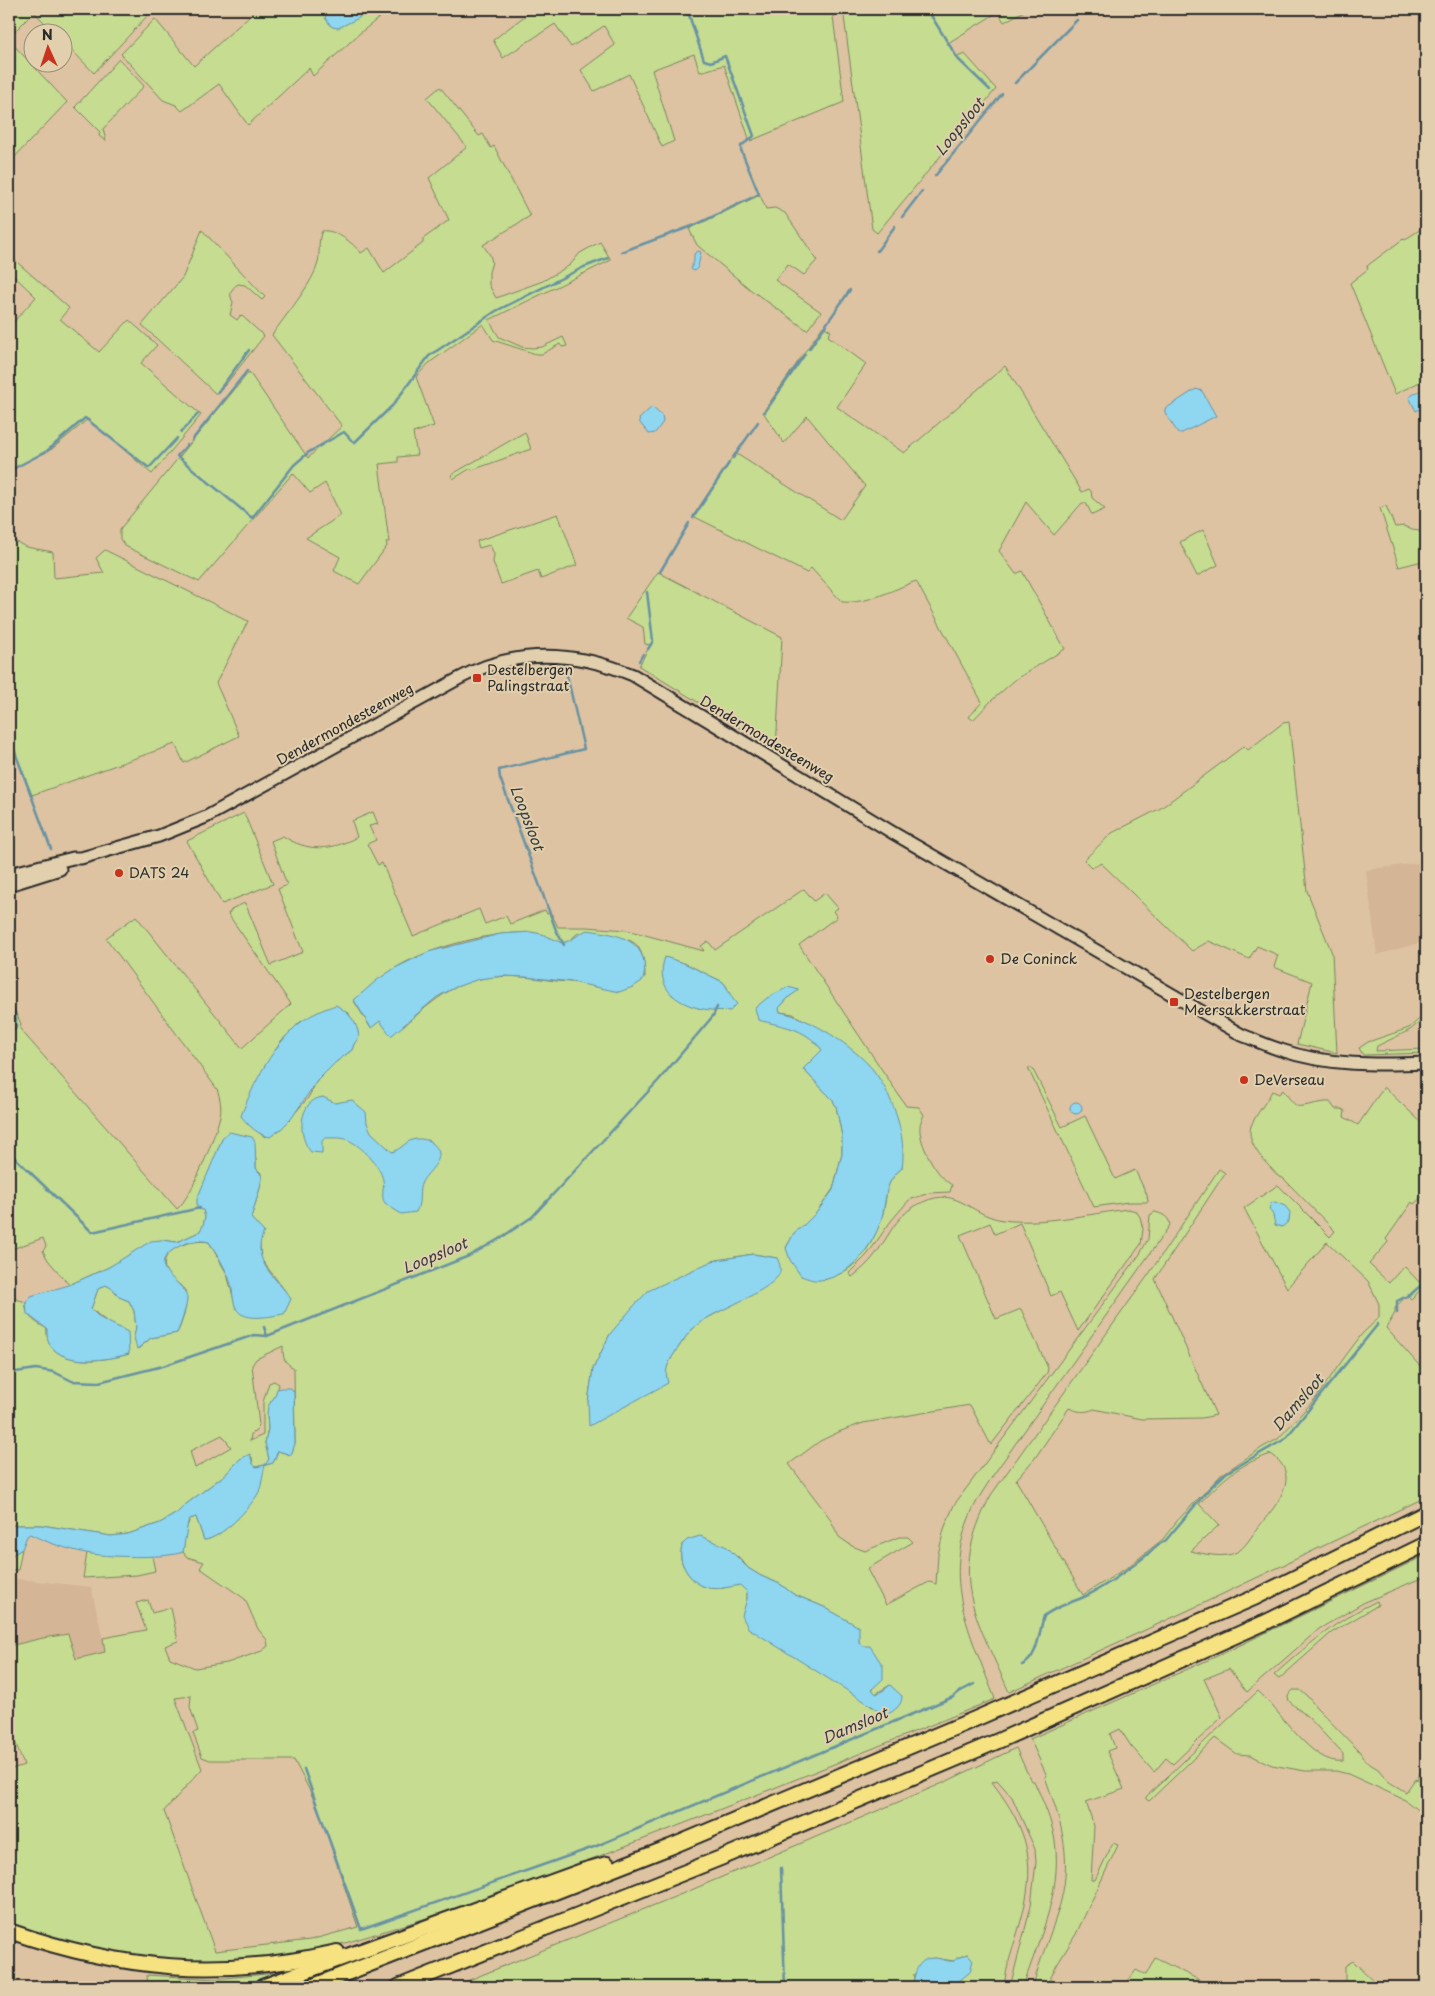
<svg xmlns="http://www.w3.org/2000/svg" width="1435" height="1996" font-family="'Playpen Sans',sans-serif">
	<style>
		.built { fill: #d4b596 }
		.green { fill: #c5dc91; stroke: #78845e; fill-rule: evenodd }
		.water { fill: #8fd6f1; stroke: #6792a2 }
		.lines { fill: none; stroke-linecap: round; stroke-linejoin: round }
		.stream { stroke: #6792a2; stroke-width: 2.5 }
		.secondary-casing { stroke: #2b2b2b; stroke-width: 15 }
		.highway-casing { stroke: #2b2b2b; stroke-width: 18 }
		.secondary { stroke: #e2cfad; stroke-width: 11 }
		.highway { stroke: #f6e281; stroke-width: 14 }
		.poi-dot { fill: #c8321e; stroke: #e2cfad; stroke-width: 2 }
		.labels { text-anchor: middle; stroke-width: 4; stroke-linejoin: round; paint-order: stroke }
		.poi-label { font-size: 14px; fill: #2b2b2b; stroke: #e2cfad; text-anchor: start }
		.street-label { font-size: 14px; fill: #2b2b2b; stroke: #e2cfad }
		.water-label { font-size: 15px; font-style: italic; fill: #353c3f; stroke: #e2cfad }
	</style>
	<rect width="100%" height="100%" fill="#dec3a2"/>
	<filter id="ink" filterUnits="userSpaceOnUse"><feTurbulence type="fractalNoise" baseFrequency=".02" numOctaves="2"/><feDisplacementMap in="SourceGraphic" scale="10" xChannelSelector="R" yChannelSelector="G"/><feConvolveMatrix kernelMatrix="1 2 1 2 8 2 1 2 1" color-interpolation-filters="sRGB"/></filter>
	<g filter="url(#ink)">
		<g class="built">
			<path d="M 1425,862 L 1426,941 L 1377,955 L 1366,870 Z"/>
			<path d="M 9,1578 L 91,1587 L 106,1652 L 76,1659 L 68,1634 L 43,1638 L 9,1646 Z"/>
		</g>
		<g class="green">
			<path d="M 9,9 L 134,9 L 148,15 L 94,73 L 63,41 L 62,32 L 54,32 L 34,12 L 9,37 Z"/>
			<path d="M 257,9 L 390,9 L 360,33 L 313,76 L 309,68 L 248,125 L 219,84 L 182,111 L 176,105 L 163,100 L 121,54 L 155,19 L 194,66 Z"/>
			<path d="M 534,9 L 832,9 L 844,102 L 750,141 L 724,65 L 700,72 L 694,54 L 652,70 L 674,141 L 662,147 L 629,74 L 594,91 L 581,70 L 615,45 L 604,26 L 571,47 L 555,24 L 503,58 L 493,40 Z"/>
			<path d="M 843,9 L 1022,9 L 1024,11 L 1004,22 L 998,12 L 948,43 L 957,57 L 965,54 L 996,89 L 877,233 L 872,229 Z"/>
			<path d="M 9,40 L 67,102 L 9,163 Z"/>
			<path d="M 119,59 L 144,86 L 103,129 L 106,141 L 99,136 L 100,132 L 75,107 Z"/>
			<path d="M 440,87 L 479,136 L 483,134 L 491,148 L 494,146 L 530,216 L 483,245 L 490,255 L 492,262 L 489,272 L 489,285 L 496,298 L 543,281 L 570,265 L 580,253 L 600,242 L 611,260 L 489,320 L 499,337 L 522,347 L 532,348 L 542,347 L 563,337 L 567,346 L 562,347 L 560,344 L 542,354 L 536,354 L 493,340 L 483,324 L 429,363 L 416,377 L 434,426 L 413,433 L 417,455 L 398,457 L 398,462 L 379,464 L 389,542 L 386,542 L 387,546 L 359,584 L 334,571 L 340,557 L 306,538 L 341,515 L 325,483 L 310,493 L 293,473 L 199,582 L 125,546 L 120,539 L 120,529 L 249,372 L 308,458 L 342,426 L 272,335 C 285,316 310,287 317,266 C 321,255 317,241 322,231 C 335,229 353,243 361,253 L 369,248 L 384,273 L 423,243 L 423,239 L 449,220 L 429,178 L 467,147 L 427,98 Z"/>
			<path d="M 760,195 L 766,209 L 775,208 L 785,213 L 817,260 L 804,275 L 788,264 L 775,280 L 821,312 L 807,330 L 751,290 L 697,245 L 689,229 Z"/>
			<path d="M 1426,226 L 1426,379 L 1395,394 L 1350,283 L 1368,269 L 1367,266 L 1403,239 L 1404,240 Z"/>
			<path d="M 202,230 L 265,297 L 262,300 L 245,285 L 238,284 C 230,289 229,295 233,302 L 230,315 L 237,320 L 241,315 L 264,336 L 226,384 L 216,394 L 142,325 L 183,277 Z"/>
			<path d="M 9,255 L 69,308 L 60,319 L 99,352 L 129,320 L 157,345 L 141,363 L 201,415 L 152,474 L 88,419 L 52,449 L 9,471 L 9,327 L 36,297 L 9,271 Z"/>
			<path d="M 823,326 L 831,331 L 828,336 L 866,364 L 837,407 L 904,453 L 1005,366 L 1082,492 L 1089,489 L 1091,491 L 1092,498 L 1105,509 L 1092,515 L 1086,503 L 1082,503 L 1054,535 L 1026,502 L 999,551 L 1016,574 L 1022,571 L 1065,649 L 1016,679 L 991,701 L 973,720 L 969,717 L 982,702 L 916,581 C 892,590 868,604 842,602 L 811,568 L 807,573 L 693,516 L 735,453 L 841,520 L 865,486 L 807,416 L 784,443 L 763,412 Z"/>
			<path d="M 525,432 L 531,449 L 472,470 L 471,468 L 453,479 L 451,475 Z"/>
			<path d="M 1386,506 L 1395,527 L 1404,526 L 1412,530 L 1426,532 L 1426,560 L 1399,567 L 1380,508 Z"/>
			<path d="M 558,514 L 577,565 L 541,579 L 538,571 L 501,584 L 493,562 L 494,554 L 490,545 L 479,548 L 477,541 Z"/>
			<path d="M 1203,530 L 1218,565 L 1197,576 L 1180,542 Z"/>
			<path d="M 9,538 L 26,547 L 53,552 L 54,578 L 104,573 L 96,558 L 105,550 L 248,621 L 216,683 L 239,736 L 184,763 L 175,744 L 32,795 L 9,737 Z"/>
			<path d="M 658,572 L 782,637 L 776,750 L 639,666 L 650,645 L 645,644 L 643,627 L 626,618 Z"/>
			<path d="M 1289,722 L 1307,891 L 1332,953 L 1337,1053 L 1297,1044 L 1312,982 L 1274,967 L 1278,955 L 1257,946 L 1249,959 L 1209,941 L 1192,951 L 1101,863 L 1092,868 L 1084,860 L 1112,833 L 1161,808 L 1244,746 L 1248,750 L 1283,723 Z"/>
			<path d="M 373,812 L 378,824 L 369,826 L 376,840 L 367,844 L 378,865 L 382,863 L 413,936 L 479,909 L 485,924 L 506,916 L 510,924 L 545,910 L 547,914 L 551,913 L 558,927 L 587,927 L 627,930 L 704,951 L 701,946 L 708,941 L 715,950 L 804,889 L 814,901 L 825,893 L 838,908 L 833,911 L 837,917 L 799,945 L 906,1106 L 919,1107 L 924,1115 C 922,1119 920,1123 920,1126 C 918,1143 937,1177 952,1185 L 950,1192 L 929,1193 L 909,1200 L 891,1221 L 867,1255 L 849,1273 L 852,1277 C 860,1271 868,1264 874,1256 C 887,1240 895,1217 915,1206 C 958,1182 965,1214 1003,1220 C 1038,1225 1091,1214 1128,1209 L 1136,1211 L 1140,1217 L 1143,1229 L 1141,1244 L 1078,1331 L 1060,1292 L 1051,1296 L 1020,1223 L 995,1234 L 990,1223 L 960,1235 L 996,1319 L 1021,1309 L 1048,1368 L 1047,1373 L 991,1445 L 970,1405 L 863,1423 L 841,1431 L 820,1441 L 789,1464 L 829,1517 L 839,1537 L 852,1546 L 865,1551 L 899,1537 L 908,1537 L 913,1542 L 867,1569 L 886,1605 L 929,1582 L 936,1584 L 938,1555 L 944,1529 L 954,1505 L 1140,1254 L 1148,1239 L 1150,1215 L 1155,1212 C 1163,1214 1169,1217 1170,1225 L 994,1474 C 985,1488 975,1502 969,1518 C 942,1585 972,1637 995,1699 C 847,1759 699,1819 549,1875 C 497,1894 445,1913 391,1929 C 350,1942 308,1955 265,1959 C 178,1968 90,1953 9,1923 L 9,1770 L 24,1765 L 14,1739 L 9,1740 L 9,1646 L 43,1638 L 68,1634 L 76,1659 L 105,1652 L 103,1638 L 146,1630 L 136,1603 L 148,1600 L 152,1613 L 171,1608 L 178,1641 L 165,1646 L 170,1658 L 195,1668 L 227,1663 L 262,1651 L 268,1646 L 267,1640 L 258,1629 L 245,1599 L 200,1568 L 204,1562 L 187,1557 L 183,1552 L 186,1529 L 190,1519 L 196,1517 L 204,1540 C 218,1539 241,1516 249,1505 C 257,1495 260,1477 264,1465 L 256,1467 L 253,1464 L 252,1457 L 240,1459 L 226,1474 L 185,1505 L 177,1513 L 160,1523 L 128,1534 L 111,1536 L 41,1525 L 9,1525 L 9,1297 L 26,1302 C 24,1317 36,1322 47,1329 C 47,1335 47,1340 50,1345 C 65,1367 108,1360 129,1354 L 123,1329 L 110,1324 L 91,1309 L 98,1289 L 106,1285 L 113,1289 L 119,1297 L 129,1301 L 134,1311 L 136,1327 L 134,1337 L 138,1349 L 151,1338 L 177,1333 C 184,1320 187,1304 185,1289 C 178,1283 168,1278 165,1269 C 159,1247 194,1239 209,1242 L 227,1274 L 236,1308 L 286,1292 L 261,1259 L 259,1228 L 251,1218 L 260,1188 L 261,1173 L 256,1168 L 256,1159 L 223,1137 L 218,1149 L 203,1210 L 205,1217 L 203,1226 L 199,1232 L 177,1242 L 161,1240 L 109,1267 L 69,1285 L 48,1260 L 43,1251 L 46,1246 L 43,1238 L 9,1250 L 9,1028 C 16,1022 12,1019 9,1012 C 8,1007 9,1002 9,998 L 21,1024 L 20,1029 L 177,1209 C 192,1197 215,1137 220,1116 C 222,1108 220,1097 217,1089 L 106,938 L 136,916 L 242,1048 L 291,1004 L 228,914 L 233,908 L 245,903 L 271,965 L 303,952 L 278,889 L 287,885 L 271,841 L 283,836 C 307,852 331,851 357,837 L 352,821 ZM 578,933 C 590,935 622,937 631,941 C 643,946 645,965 645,977 C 621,979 596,982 572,982 C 556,982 539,978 523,977 C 466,973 445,990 404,1026 L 380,1021 L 370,1027 L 354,1001 C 370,986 387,972 406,962 C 439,945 505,928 541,934 C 548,936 555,941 562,943 L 569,941 ZM 665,958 L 684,963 L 723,982 L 727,987 L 729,996 L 719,1010 L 698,1008 L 672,995 ZM 798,990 L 789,997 L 779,1008 L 780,1012 L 793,1014 L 845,1045 L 873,1070 L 902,1168 C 884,1183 888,1193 883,1213 C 878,1233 864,1260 845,1271 C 839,1275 831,1277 824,1280 L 786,1248 L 794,1233 L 805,1224 L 817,1212 L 833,1189 L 842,1154 L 842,1136 L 836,1106 L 832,1099 L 803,1069 L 822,1050 L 814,1040 L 800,1031 L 788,1027 L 767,998 ZM 348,1012 L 358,1032 L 352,1050 L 336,1062 L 317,1081 L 308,1098 L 281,1129 L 265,1137 L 246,1123 L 280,1042 L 300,1022 ZM 753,1254 L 777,1258 L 764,1287 L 700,1322 L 687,1335 L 672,1357 L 665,1371 L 588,1402 L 593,1369 L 610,1334 L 712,1261 ZM 283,1346 C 283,1357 283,1362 294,1368 L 295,1443 L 291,1455 L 278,1451 L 273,1463 L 266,1465 L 269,1459 L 265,1443 L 268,1429 L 267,1414 L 271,1401 L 276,1396 L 279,1384 L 274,1381 L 269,1383 L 263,1402 L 263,1435 L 250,1441 L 251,1434 L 256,1431 L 259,1425 L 252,1365 L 256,1359 ZM 222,1435 L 231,1447 L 195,1468 L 190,1451 ZM 682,1544 L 739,1557 L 748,1568 L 761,1576 L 780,1584 L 793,1594 L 824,1607 L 858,1627 L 859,1642 L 863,1646 L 872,1689 L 875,1694 L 890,1685 L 897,1692 L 872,1707 L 747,1599 L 747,1592 L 740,1584 C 718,1590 705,1593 689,1575 C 685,1570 681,1562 681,1557 C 680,1553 682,1548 682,1544 ZM 191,1696 L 190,1707 L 198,1731 L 193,1733 L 202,1757 L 210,1760 L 294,1760 L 310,1791 L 321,1817 L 358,1927 L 310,1940 L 215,1951 L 164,1811 L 202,1769 L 175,1698 Z"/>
			<path d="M 244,813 L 273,884 L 222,904 L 187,841 Z"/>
			<path d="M 1426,1013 L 1426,1017 L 1410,1030 L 1377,1046 L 1376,1051 L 1426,1049 L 1426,1053 L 1363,1055 L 1359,1048 L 1368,1042 L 1409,1028 Z"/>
			<path d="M 1028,1068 L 1032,1068 L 1062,1127 L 1085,1116 L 1115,1179 L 1135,1170 L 1147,1195 L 1148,1202 L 1128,1202 L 1094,1207 Z"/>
			<path d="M 1384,1087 L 1426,1127 L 1426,1197 L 1424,1195 L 1414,1204 L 1412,1202 L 1386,1239 L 1388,1242 L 1369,1264 L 1389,1283 L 1404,1266 L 1419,1282 L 1426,1276 L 1426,1285 L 1411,1299 L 1407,1295 L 1395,1308 L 1395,1313 L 1386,1328 L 1426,1373 L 1426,1497 L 1189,1610 L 1009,1692 C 975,1614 947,1579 991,1495 L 1149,1274 L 1219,1169 L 1225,1173 L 1155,1279 L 1216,1415 L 1202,1418 L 1142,1419 L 1094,1409 C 1085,1413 1078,1412 1069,1408 L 1035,1458 L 1016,1480 L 1083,1595 L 1128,1567 L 1163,1539 L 1177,1521 L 1221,1475 L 1263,1447 L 1278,1439 L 1316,1398 L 1344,1358 L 1362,1334 L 1379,1318 L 1379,1304 L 1368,1281 L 1327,1242 L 1287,1288 L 1244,1208 L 1278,1185 L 1330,1237 L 1335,1231 L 1283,1178 L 1279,1177 C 1268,1164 1245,1145 1251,1126 C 1256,1114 1266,1103 1272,1091 L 1279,1094 L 1283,1090 C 1287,1095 1292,1103 1297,1106 C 1302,1108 1320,1101 1330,1102 L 1335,1109 L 1342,1109 L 1345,1111 L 1344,1117 L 1358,1125 ZM 1271,1454 C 1304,1477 1275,1506 1257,1529 C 1252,1535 1245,1548 1237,1552 C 1224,1559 1204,1554 1191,1551 L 1219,1525 L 1199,1504 C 1223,1479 1237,1465 1271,1454 Z"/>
			<path d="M 22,1549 L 18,1570 L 9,1570 L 9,1557 Z"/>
			<path d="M 87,1553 L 152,1556 L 155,1571 L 137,1575 L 83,1578 Z"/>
			<path d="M 1426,1555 L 1426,1576 L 1363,1603 L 1319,1629 L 1247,1692 L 1229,1669 L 1204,1679 L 1222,1717 L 1173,1764 L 1166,1758 L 1154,1772 L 1131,1746 L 1120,1729 L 1110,1734 L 1115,1748 L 1107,1751 L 1124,1789 L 1086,1802 L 1094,1826 L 1091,1880 L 1095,1880 L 1113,1843 L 1118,1845 L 1076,1934 L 1057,1965 L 1046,1987 L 1033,1987 C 1039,1961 1050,1937 1058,1911 C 1074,1861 1062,1824 1045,1777 L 1047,1776 L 1030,1739 L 1224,1653 Z"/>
			<path d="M 1377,1601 L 1378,1605 L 1331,1633 L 1279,1679 L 1274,1675 C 1305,1647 1338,1619 1377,1601 Z"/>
			<path d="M 1293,1690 L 1300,1690 L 1308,1697 L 1316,1707 L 1360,1752 L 1365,1761 L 1378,1769 L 1389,1782 L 1406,1792 L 1415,1779 L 1417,1780 L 1426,1761 L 1426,1817 L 1405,1800 L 1348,1774 L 1336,1771 L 1305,1771 L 1272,1765 L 1250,1755 L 1237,1754 L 1215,1738 L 1149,1801 L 1146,1799 L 1146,1797 L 1258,1691 C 1280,1710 1312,1766 1343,1761 L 1343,1754 L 1309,1718 L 1289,1701 L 1288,1696 Z"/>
			<path d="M 1016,1748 L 1031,1781 L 1034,1781 C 1041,1797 1049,1814 1053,1831 C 1066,1884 1039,1938 1023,1987 L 1010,1987 L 1031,1906 L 1036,1862 L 1035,1849 L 1012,1797 L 997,1780 L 992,1782 C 1030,1832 1037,1864 1020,1924 C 1014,1945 1006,1966 1004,1987 L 952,1987 L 961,1982 L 967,1954 L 957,1958 L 954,1961 L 933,1958 L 914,1974 L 913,1984 L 908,1987 L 452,1987 L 689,1891 L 943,1783 Z"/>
			<path d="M 1155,1958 L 1213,1987 L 1124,1987 L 1136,1970 L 1146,1975 Z"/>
			<path d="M 1353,1961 L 1380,1987 L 1341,1987 L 1345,1981 L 1345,1966 Z"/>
			<path d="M 277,1973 L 277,1976 L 242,1987 L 148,1987 L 147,1975 L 215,1979 Z"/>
		</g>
		<g class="water">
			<path d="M 328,9 L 364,9 L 364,10 L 359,18 L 338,28 L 332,27 L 325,18 Z"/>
			<path d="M 698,251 L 701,252 L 698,267 L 694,271 L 691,269 L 694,261 L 694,254 Z"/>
			<path d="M 1426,387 L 1426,406 L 1416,411 L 1409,397 Z"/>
			<path d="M 1196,389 L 1202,391 L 1216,416 L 1182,433 L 1178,433 L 1165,413 L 1165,409 Z"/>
			<path d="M 652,407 L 662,416 L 663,422 L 655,433 L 649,434 L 640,423 L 639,419 Z"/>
			<path d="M 587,930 C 609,933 639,936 644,962 C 645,969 645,975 642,981 L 633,987 L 619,992 L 572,982 L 526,977 L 503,976 L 479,979 L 456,987 L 437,997 L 391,1036 L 380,1021 L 371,1028 L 354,1000 L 377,980 L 395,968 L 428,952 L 500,934 L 531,932 L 542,934 L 562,943 C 572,941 578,934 587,930 Z"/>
			<path d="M 665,957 L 684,963 L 723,982 C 729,989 730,997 737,1004 L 730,1011 C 723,1010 717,1011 710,1010 C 681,1007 653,990 665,957 Z"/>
			<path d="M 788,987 L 799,990 L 789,997 L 779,1008 L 780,1012 C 809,1017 855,1047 874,1071 C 893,1096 907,1137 902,1168 C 885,1182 887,1193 883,1213 C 877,1241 851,1278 820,1280 C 814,1281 807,1278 801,1276 L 790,1260 L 786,1248 L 794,1233 L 805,1224 L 817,1212 L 833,1190 L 842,1154 L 842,1136 L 836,1106 L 832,1099 L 803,1069 L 822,1050 C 804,1027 784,1027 758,1020 L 755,1008 L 767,998 Z"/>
			<path d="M 336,1005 C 349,1013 357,1021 359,1037 L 354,1044 L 352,1050 L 336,1062 L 317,1081 L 291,1119 L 281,1129 L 270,1137 C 258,1135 248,1125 241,1116 C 253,1084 274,1043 301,1022 C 312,1014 324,1009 336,1005 Z"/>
			<path d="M 323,1097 L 335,1103 L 352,1100 L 366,1112 L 367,1123 L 371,1132 L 392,1152 C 400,1150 404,1143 412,1140 C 417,1138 427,1139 431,1142 C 451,1157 428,1170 422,1182 C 417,1191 422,1201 416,1212 L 401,1214 C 396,1210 389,1207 385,1203 C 380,1197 385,1187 383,1180 C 381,1167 361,1145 348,1140 C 342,1137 332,1138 325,1138 L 322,1141 L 322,1153 L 311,1152 C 297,1137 298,1100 323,1097 Z"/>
			<circle cx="1076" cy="1108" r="6"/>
			<path d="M 229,1132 L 252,1137 L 255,1142 L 256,1168 L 262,1176 L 260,1188 L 251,1218 L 264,1232 C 250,1262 276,1276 291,1299 L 284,1314 C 271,1316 243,1323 236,1308 C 232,1300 233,1289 230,1281 C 225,1267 217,1254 209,1242 C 197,1239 186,1242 176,1248 C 143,1268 184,1280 187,1297 C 188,1304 180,1327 177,1333 L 151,1338 L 137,1349 L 134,1337 L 136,1327 L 134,1311 L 129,1301 L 119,1297 L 113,1289 L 106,1285 L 98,1289 L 91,1309 L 100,1318 L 128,1332 L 129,1354 C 107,1360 65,1367 50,1345 C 47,1340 47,1335 47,1329 L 27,1314 L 26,1302 L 31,1296 L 69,1285 L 109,1267 L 151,1241 L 161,1240 L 177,1242 L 199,1232 L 203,1226 L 205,1217 L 203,1210 L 197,1209 L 197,1199 L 223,1137 Z"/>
			<path d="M 1275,1202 L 1285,1206 L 1290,1212 L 1289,1221 L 1282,1227 L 1275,1225 L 1273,1215 L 1269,1209 L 1271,1203 Z"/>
			<path d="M 753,1254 L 777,1258 C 780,1264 782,1270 778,1276 C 767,1292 718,1310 701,1322 C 690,1329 683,1341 676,1351 C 668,1363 664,1369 668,1383 L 589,1426 L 588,1402 L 593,1369 L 610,1334 L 632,1308 L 648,1291 L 712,1261 Z"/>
			<path d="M 281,1388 L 291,1388 L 294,1392 L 295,1444 L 291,1455 L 278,1451 L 273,1463 L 265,1465 C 263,1473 262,1484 259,1492 C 251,1507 221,1539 204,1540 L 196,1517 L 190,1519 L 188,1522 L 183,1552 C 164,1559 105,1557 86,1553 C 67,1549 48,1543 30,1534 L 27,1536 L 22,1549 L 9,1557 L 9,1525 L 41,1525 L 111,1536 L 128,1534 L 160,1523 L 177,1513 L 185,1505 L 226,1474 L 240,1459 L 250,1454 L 253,1464 L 256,1467 L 265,1465 L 269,1459 L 265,1443 L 268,1429 L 267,1414 L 268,1406 L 275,1396 L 277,1389 Z"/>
			<path d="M 700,1536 L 727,1547 L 748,1568 L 761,1576 L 780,1584 L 793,1594 L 824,1607 L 859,1627 L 859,1642 L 863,1646 L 870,1646 L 883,1666 L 883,1679 L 872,1689 L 876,1694 L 884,1690 L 890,1685 L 902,1696 C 902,1706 894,1711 886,1715 L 748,1628 L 742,1616 L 747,1599 L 747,1592 L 740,1585 C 720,1589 703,1593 689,1575 C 685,1570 681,1562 681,1557 C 680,1553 682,1548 682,1545 L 687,1540 Z"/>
			<path d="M 968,1954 L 973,1960 L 970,1972 L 952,1987 L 908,1987 L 913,1984 C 915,1972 918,1958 934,1958 C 941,1958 947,1962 954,1961 L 957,1958 Z"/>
		</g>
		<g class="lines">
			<g class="stream">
				<path d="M 927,9 L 958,59 L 990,90"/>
				<path d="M 1087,12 L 1091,9"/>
				<path d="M 1015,83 L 1077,20"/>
				<path d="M 935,176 L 1002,94"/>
				<path d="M 902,217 L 922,191"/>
				<path d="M 877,251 L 895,226"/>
				<path d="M 621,252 L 695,225 L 759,194 L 741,150 L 741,146 L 754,136 L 725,56 L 711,62 L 704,60 L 687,9"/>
				<path d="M 809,349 L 850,290"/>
				<path d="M 217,393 L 249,350"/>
				<path d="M 765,412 L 805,354"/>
				<path d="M 181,432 L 199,413"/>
				<path d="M 192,440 L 247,371"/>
				<path d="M 187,445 L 177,456 L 252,518 L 294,465 L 309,452 L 344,432 L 354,443 L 393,405 L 429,356 L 496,311 L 584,267 L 608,258"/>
				<path d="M 733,458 L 758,422"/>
				<path d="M 9,471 L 47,451 L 85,418 L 149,468 L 177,438"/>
				<path d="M 693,518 L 729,463"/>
				<path d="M 660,572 L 689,523"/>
				<path d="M 647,592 L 653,641 L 648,649"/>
				<path d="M 639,661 L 643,654"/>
				<path d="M 9,736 L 51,849"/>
				<path d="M 564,945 L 556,930 L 500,778 L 499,770 L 584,749 L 567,675"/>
				<path d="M 9,1002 L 16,1019 L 16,1028 L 9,1034"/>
				<path d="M 9,1152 L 92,1232 L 200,1208"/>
				<path d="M 1397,1313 L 1397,1301 L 1411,1294 L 1426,1281"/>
				<path d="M 264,1327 L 267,1336"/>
				<path d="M 9,1373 L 36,1369 L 54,1372 L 72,1381 L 99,1382 L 163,1366 L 254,1335 L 267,1336 L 469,1256 L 499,1239 L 532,1217 L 658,1081 L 713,1016 L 717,1007"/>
				<path d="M 1158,1545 L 1166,1540 L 1208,1490 L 1226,1473 L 1285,1439 L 1378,1324"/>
				<path d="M 1022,1665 C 1038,1659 1039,1631 1044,1616 C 1056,1606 1071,1603 1086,1596 C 1105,1587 1142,1560 1158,1545"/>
				<path d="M 304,1769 L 361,1929 L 594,1847 L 953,1697 L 959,1692 L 974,1684"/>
				<path d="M 781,1868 L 785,1987"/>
			</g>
			<g class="secondary-casing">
				<g id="secondary">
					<path d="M 9,874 L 73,858 L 81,858 L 159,836 L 206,817 L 458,679 C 515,648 573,650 633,675 L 895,834 L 1242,1035 C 1255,1040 1268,1046 1281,1050 C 1327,1066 1379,1065 1426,1063"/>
					<path d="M 9,885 L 60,869"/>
				</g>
			</g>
			<g class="highway-casing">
				<g id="highway">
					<path d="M 9,1931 C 122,1970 220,1979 337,1952"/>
					<path d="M 262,1987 L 582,1871 L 607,1864"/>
					<path d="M 311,1987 L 670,1847 L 975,1719 L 1256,1597 L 1426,1513"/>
					<path d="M 398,1987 L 728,1855 L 998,1741 L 1264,1623 L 1426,1544"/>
				</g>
			</g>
			<use href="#secondary" class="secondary"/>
			<use href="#highway" class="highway"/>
		</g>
	</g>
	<g class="poi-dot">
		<rect x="472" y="673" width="10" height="10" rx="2.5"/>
		<circle cx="119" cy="873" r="5"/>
		<circle cx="990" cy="959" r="5"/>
		<rect x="1169" y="997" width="10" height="10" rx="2.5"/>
		<circle cx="1244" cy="1080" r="5"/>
	</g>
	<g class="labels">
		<g class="poi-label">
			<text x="487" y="675">Destelbergen<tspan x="487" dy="16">Palingstraat</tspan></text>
			<text x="129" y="878">DATS 24</text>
			<text x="1000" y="964">De Coninck</text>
			<text x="1184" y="999">Destelbergen<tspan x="1184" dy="16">Meersakkerstraat</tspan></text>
			<text x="1254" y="1085">DeVerseau</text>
		</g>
		<g class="street-label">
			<text transform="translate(345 724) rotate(-29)" y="5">Dendermondesteenweg</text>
			<text transform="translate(767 739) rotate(31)" y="5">Dendermondesteenweg</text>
		</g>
		<g class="water-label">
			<text transform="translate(960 127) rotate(-51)" y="5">Loopsloot</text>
			<text transform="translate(527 818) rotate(69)" y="5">Loopsloot</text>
			<text transform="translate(435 1256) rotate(-23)" y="5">Loopsloot</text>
			<text transform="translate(1298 1403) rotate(-49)" y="5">Damsloot</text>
			<text transform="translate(855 1726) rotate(-23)" y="5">Damsloot</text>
		</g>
	</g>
	<rect width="1435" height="1996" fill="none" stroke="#e2cfad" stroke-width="30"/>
	<rect x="15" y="15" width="1405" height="1966" fill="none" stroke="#2b2b2b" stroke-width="2" filter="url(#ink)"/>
	<g transform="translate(48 48) rotate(357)"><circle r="24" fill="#e2cfad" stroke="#998d79"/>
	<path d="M0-4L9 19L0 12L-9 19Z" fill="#c8321e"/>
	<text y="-8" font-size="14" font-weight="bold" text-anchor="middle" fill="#2b2b2b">N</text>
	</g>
</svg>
